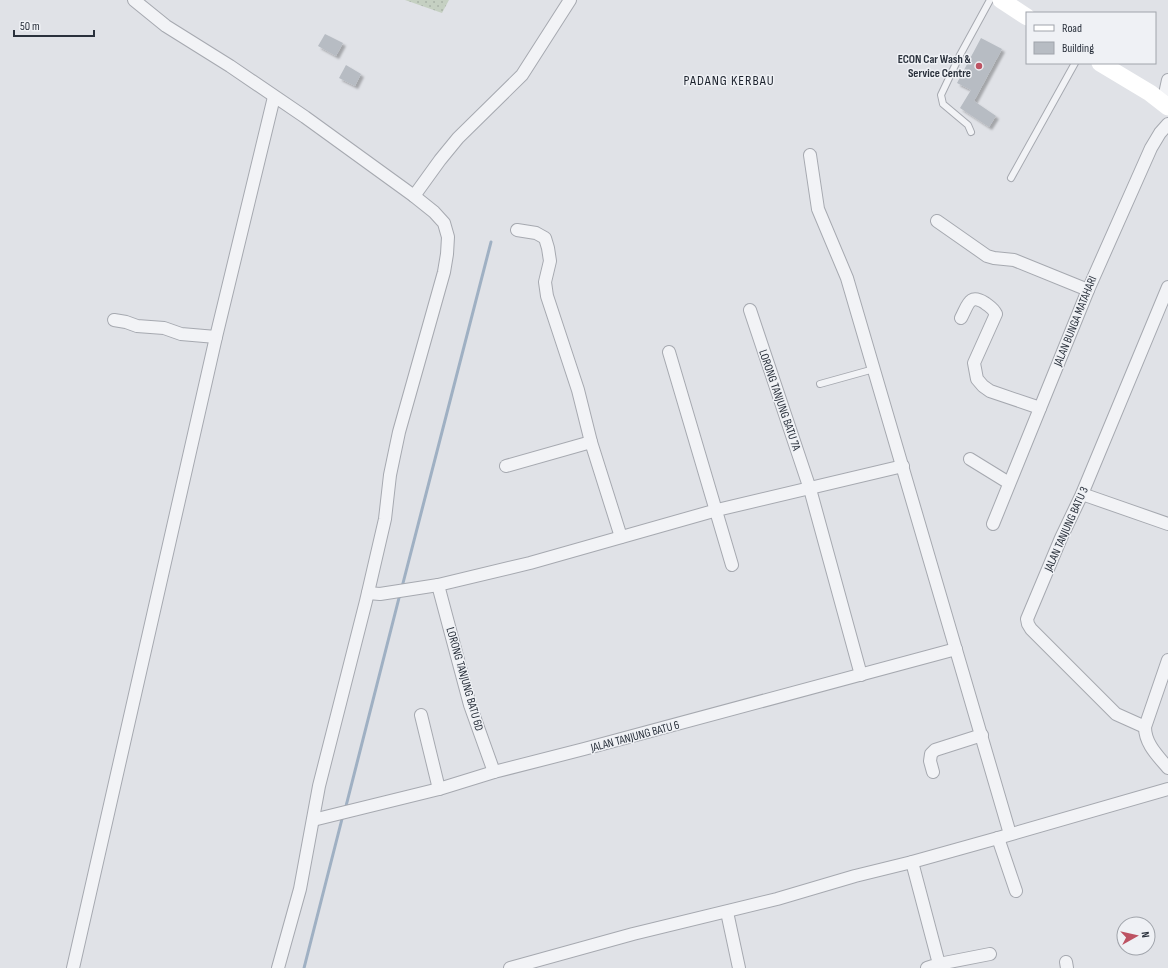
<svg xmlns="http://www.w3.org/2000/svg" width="1168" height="968" font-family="'Sofia Sans Condensed',sans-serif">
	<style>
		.grass { fill: url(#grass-dots) }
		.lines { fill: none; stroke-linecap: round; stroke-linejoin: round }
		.stream { stroke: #9fb0c3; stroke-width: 3 }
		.building { fill: #b7bcc3; filter: url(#shadow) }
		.lane-casing { stroke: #a6a9b0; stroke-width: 8 }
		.street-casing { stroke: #a6a9b0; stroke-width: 14 }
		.lane { stroke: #f2f3f6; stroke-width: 6 }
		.street { stroke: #f2f3f6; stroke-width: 12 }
		.secondary { stroke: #fff; stroke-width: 17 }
		.poi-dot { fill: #bd5363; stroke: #eff1f5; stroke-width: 1.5 }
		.labels { text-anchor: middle; stroke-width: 3; stroke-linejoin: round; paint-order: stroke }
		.poi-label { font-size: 12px; font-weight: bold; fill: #2a313c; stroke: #eff1f5; text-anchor: end }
		.street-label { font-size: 12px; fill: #2a313c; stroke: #eff1f5 }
		.quarter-label { font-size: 14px; letter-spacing: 1px; fill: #1c222d; stroke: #eff1f5 }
	</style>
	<defs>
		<pattern id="grass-dots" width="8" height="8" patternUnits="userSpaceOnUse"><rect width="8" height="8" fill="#c5d0c2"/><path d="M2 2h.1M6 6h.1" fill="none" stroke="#a9b3a8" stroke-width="1.8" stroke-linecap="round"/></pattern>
		<filter id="shadow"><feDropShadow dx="3" dy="3" stdDeviation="1" flood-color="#0004"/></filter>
	</defs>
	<rect width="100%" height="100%" fill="#e0e2e7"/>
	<path class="grass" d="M 405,0 L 449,0 L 442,13 Z"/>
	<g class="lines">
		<g class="stream">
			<path d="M 402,587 L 491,242"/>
			<path d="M 345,810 L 400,594"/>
			<path d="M 304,968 L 343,815"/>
		</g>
	</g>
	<g class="building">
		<path d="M 325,34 L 343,43 L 336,56 L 318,46 Z"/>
		<path d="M 981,38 L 1002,49 L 974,101 L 996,116 L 989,127 L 960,108 L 971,90 L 957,83 Z"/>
		<path d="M 346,65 L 361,74 L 355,86 L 339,78 Z"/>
	</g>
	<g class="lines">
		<g class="lane-casing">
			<g id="lane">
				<path d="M 971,132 L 968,125 L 943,104 L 941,95 L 960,55 L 990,0"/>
				<path d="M 1011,178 L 1075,63"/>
				<path d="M 820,384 L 874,369"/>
			</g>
		</g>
		<g class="street-casing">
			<g id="street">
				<path d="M 134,0 L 166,26 L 230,66 L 305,117 L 414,196 L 434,212 L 444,223 L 448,237 L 447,254 L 444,272 L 399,432 L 390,475 L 385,519 L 366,601 L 319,786 L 300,889 L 278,968"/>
				<path d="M 1163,103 L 1168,80"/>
				<path d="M 810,155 L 818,209 L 847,278 L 1010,834"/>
				<path d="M 414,196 L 440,160 L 458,138 L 522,75 L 570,0"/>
				<path d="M 937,221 L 987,256 L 994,258 L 1014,260 L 1088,290"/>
				<path d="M 517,230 L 536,233 L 545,238 L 548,248 L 550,261 L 545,282 L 547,296 L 578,390 L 591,442 L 621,537"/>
				<path d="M 750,310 L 810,489 L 861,675"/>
				<path d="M 961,318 C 968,305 969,293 985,303 C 990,307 993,308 996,314 L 974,363 L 977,379 L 983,386 L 990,391 L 1040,408"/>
				<path d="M 114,320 L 126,322 L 137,326 L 164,328 L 181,334 L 216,337"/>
				<path d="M 669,352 L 732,565"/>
				<path d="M 970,459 L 1009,483"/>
				<path d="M 506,466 L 591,442"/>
				<path d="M 1082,494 L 1168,524"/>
				<path d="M 993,524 L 1088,290 L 1151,148 L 1160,133 L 1168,124"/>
				<path d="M 438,585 L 470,705 L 494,772"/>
				<path d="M 368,593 L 380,594 L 438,585 L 530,563 L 717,510 L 903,466"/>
				<path d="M 1168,660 L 1145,727 C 1145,744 1158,756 1168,768"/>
				<path d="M 421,715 L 439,789"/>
				<path d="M 1145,727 L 1116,714 L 1031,629 L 1028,624 L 1027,619 L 1061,538 L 1082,494 L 1168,287"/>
				<path d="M 933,772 L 930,761 L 931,754 L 935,750 L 982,735"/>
				<path d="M 313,820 L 439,789 L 494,772 L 584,749 L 956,649"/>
				<path d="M 998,838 L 1016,891"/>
				<path d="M 912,862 L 939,964 L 927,968"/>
				<path d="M 727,912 L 739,968"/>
				<path d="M 1066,962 L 1067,968"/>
				<path d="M 939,964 L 990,954"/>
				<path d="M 73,968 L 216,337 L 274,97"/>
				<path d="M 510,968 L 633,934 L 777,899 L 855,876 L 912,862 L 998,838 L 1168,789"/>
			</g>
		</g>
		<use href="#lane" class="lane"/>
		<use href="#street" class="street"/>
		<g class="secondary">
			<path d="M 1001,0 L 1027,17"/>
			<path d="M 1100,63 L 1150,93 L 1168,107"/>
		</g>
	</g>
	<circle class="poi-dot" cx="979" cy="66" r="4"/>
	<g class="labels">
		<g class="poi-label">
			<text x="971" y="63">ECON Car Wash &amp;<tspan x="971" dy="14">Service Centre</tspan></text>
		</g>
		<g class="street-label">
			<text transform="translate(1075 321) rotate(-68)" y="4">JALAN BUNGA MATAHARI</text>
			<text transform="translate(780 400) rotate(71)" y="4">LORONG TANJUNG BATU 7A</text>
			<text transform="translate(1066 529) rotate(-66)" y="4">JALAN TANJUNG BATU 3</text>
			<text transform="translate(465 679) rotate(74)" y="4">LORONG TANJUNG BATU 6D</text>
			<text transform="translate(635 736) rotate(-15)" y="4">JALAN TANJUNG BATU 6</text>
		</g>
		<g class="quarter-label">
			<text x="729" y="85">PADANG KERBAU</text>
		</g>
	</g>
	<rect x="1026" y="12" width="130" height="52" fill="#eff1f5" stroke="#a0a4ab"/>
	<rect x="1034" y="25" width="20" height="6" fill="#ffffff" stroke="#a0a4ab"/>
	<text x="1062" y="32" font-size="12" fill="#2a313c">Road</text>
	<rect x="1034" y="42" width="20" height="12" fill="#b7bcc3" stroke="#a0a4ab"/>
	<text x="1062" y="52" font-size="12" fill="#2a313c">Building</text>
	<g transform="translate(1136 936) rotate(82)"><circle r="19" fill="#eff1f5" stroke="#a0a4ab"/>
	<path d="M0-3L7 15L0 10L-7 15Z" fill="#bd5363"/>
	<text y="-6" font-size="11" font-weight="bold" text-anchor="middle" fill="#2a313c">N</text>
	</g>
	<path d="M14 30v6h80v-6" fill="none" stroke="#2a313c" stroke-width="2"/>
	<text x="20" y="30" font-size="12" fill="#2a313c" stroke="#eff1f5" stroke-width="3" paint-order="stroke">50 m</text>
</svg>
